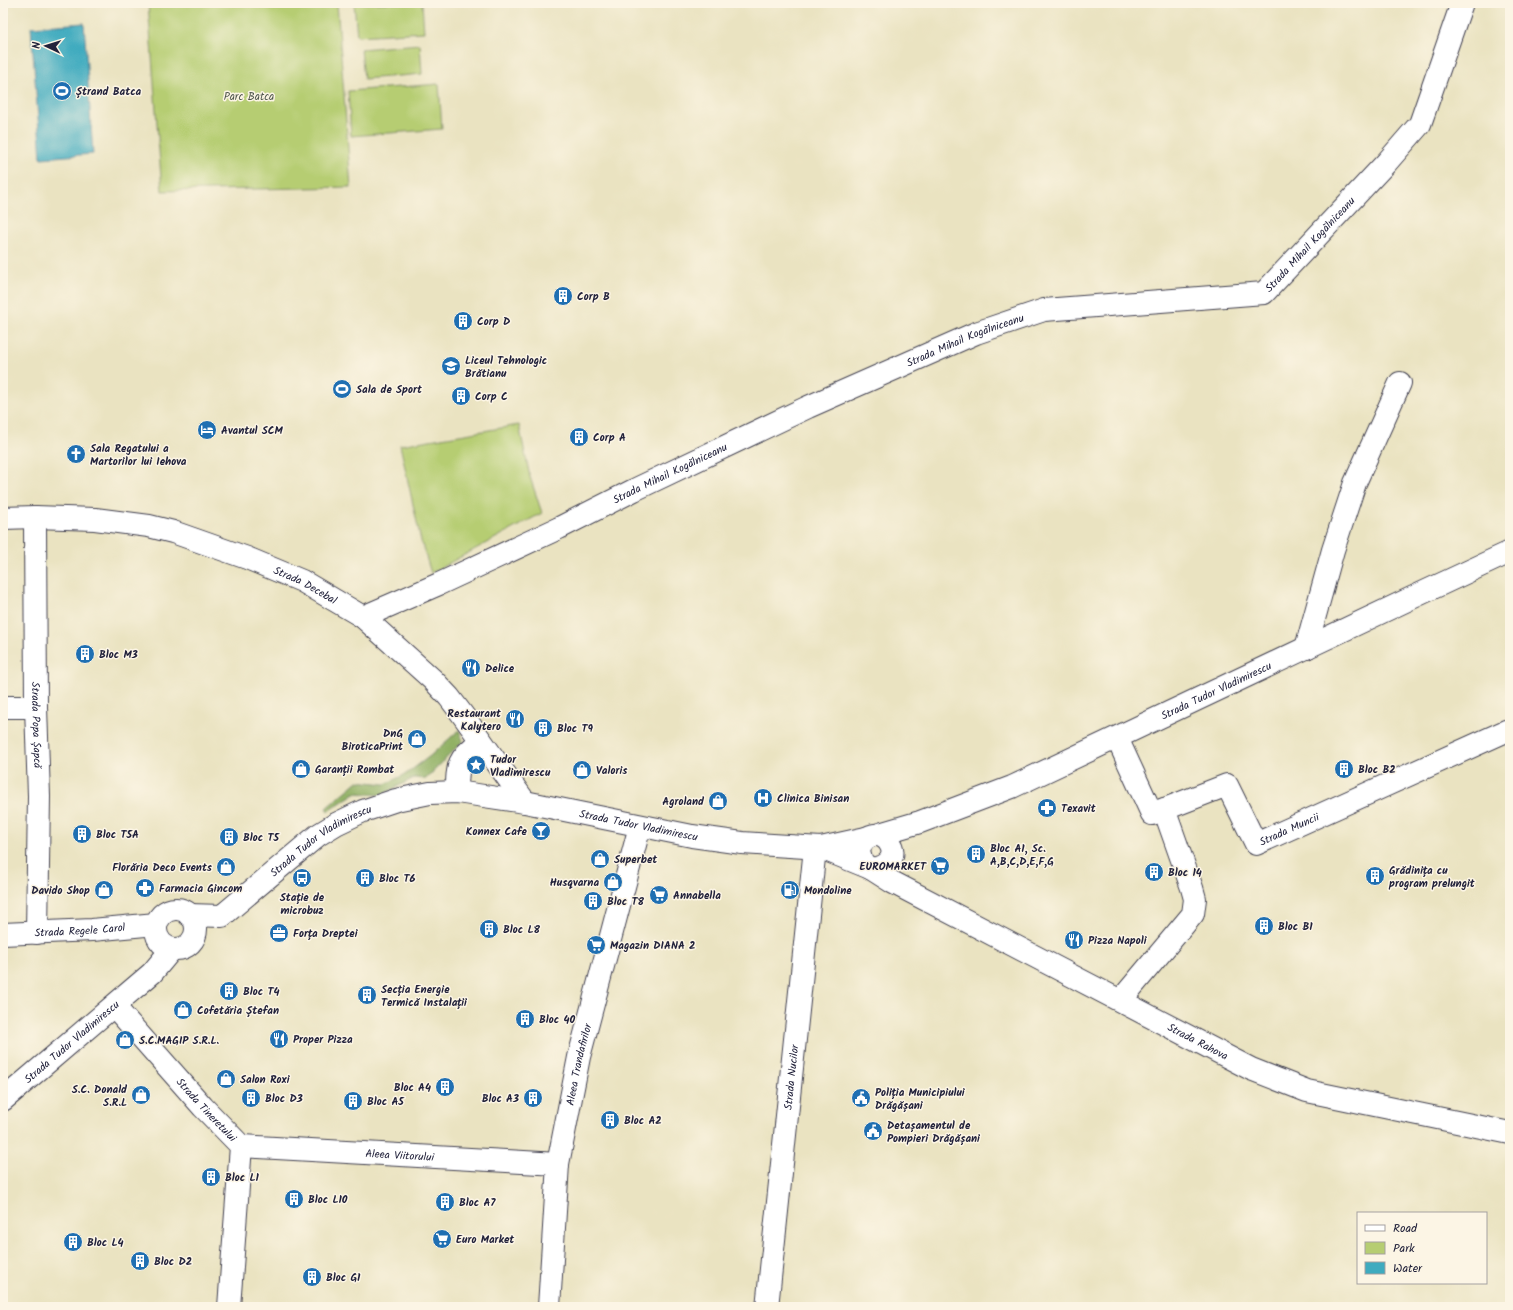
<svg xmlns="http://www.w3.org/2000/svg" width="1513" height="1310" font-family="Kalam,sans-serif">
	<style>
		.green { fill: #b6cd72; stroke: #6c7856 }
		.forest { fill: #90b064; stroke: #596950 }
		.water { fill: #3fabbf; stroke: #30667d }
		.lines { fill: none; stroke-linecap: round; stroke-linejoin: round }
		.minor-casing { stroke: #403f4f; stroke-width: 24 }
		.major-casing { stroke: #403f4f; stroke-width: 24 }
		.minor { stroke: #fff; stroke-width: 22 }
		.major { stroke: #fff; stroke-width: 22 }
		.labels { text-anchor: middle; stroke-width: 3; stroke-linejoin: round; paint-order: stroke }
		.poi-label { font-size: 11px; font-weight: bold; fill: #22223b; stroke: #fcf5e5; text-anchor: start }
		.park-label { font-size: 11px; fill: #4e554c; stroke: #fcf5e5 }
		.street-label { font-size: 11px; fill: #22223b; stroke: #fcf5e5 }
	</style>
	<rect width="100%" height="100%" fill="#fcf5e5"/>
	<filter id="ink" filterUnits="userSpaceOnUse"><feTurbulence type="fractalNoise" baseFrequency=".025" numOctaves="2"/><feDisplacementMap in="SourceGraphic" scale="8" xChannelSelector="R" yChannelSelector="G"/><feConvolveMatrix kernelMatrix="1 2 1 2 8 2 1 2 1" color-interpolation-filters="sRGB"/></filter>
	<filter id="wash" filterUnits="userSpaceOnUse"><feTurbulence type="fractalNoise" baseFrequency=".012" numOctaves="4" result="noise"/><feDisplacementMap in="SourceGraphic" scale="16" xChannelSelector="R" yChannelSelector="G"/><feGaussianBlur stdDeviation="0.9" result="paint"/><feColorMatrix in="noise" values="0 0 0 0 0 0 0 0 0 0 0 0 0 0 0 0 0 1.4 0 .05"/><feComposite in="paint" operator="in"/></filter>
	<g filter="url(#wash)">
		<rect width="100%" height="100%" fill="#eae3c1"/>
		<g class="green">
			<path d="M 148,3 L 337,3 L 351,187 L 162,191 Z"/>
			<path d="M 354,3 L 422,3 L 424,32 L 357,36 Z"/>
			<path d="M 420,44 L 422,74 L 364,79 L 361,49 Z"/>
			<path d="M 439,84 L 442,129 L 351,136 L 348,91 Z"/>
			<path d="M 519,425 L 530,477 L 542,513 L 431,573 L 421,541 L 400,445 Z"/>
		</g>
		<path class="forest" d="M 459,730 L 463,741 L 426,779 L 414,778 L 381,795 L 355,793 L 328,811 L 326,808 L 358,781 L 385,784 L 406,774 L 430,756 Z"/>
		<path class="water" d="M 84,23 L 93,154 L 41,158 L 31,27 Z"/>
	</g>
	<g filter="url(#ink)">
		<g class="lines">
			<g class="minor-casing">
				<g id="minor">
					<path id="s1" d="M 35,517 L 36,707 L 39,796 L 37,933"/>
					<path id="s2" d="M 3,518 L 35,517 L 95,519 L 149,526 L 173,532 L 247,558 L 302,581 L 363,617 L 433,680 L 449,697 L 462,714 L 525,802"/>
					<path id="s3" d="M 363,617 L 439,584 L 559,528 L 634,490 L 808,407 L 976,333 L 1044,310 L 1264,293 L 1387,162 L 1420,124 L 1462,3"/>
					<path d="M 1306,648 L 1333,550 L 1355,483 L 1400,383"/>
					<path d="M 3,707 L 36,707"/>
					<path id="s4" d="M 1117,738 L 1152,814 L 1227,785 L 1256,844 L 1506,731 L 1510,730"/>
					<path d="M 457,792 C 457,764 458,758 481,741"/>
					<path id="s5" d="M 870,868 L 892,882 L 1251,1069 L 1307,1091 L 1510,1133"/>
					<path id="s6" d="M 3,934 L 92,930 L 156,924"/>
					<path d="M 1121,1000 L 1193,914 L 1195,899 L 1192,888 L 1164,809"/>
					<path id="s7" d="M 114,1006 L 203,1107 L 241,1146 L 229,1307"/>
					<path id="s8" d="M 241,1146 L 558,1164"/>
					<path id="s9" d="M 549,1307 L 558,1164 L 579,1057 L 640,826"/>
					<path id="s10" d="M 767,1307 L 815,848"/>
				</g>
			</g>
			<g class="major-casing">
				<g id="major">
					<path id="s11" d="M 876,835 L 920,822 L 1012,787 L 1420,594 L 1510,552"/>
					<path d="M 821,848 L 870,868 C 886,870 900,856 888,841 C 874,824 848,846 865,865"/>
					<circle cx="176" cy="929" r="20"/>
					<path id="s12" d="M 189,915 L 222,916 L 318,835 L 336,824 L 363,811 L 396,800 L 430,793 L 457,792 L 525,802 L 692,836 L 742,843 L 821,848 L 866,838"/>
					<path id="s13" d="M 3,1100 L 152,973 L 172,949"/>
				</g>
			</g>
			<use href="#minor" class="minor"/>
			<use href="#major" class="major"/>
		</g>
	</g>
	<defs>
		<g id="stadium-disc" transform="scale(1)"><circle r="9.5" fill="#1f6fb2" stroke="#fcf5e5"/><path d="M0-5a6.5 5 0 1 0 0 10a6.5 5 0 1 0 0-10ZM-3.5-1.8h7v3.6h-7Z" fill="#fff"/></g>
		<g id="building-disc" transform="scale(1)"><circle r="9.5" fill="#1f6fb2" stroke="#fcf5e5"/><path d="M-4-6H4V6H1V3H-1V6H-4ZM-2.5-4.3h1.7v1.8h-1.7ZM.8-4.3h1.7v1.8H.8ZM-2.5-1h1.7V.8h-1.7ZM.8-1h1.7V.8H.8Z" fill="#fff"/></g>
		<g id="school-disc" transform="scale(1)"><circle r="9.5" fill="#1f6fb2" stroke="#fcf5e5"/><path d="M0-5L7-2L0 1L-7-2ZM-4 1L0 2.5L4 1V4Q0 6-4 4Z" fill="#fff"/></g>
		<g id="hotel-disc" transform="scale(1)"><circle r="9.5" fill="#1f6fb2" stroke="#fcf5e5"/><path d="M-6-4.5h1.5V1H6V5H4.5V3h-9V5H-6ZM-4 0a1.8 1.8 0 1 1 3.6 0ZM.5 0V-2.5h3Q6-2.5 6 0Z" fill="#fff"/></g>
		<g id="church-disc" transform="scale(1)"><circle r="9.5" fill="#1f6fb2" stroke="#fcf5e5"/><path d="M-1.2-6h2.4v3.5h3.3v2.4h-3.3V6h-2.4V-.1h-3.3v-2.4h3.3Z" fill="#fff"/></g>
		<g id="restaurant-disc" transform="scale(1)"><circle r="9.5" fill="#1f6fb2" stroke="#fcf5e5"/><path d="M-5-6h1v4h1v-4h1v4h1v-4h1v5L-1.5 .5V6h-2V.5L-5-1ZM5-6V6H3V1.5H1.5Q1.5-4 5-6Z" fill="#fff"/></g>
		<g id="shop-disc" transform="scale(1)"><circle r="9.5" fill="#1f6fb2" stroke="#fcf5e5"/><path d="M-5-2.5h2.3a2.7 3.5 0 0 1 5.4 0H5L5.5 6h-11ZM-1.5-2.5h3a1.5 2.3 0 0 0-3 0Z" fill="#fff"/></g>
		<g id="sight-disc" transform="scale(1)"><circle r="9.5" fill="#1f6fb2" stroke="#fcf5e5"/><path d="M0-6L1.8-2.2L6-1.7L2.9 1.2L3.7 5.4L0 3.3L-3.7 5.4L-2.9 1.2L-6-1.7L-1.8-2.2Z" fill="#fff"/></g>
		<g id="hospital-disc" transform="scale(1)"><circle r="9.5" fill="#1f6fb2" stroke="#fcf5e5"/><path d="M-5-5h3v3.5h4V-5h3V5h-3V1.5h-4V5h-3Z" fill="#fff"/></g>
		<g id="pharmacy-disc" transform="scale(1)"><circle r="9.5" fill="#1f6fb2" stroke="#fcf5e5"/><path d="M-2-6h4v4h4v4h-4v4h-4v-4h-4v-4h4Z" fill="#fff"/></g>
		<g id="bar-disc" transform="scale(1)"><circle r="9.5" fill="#1f6fb2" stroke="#fcf5e5"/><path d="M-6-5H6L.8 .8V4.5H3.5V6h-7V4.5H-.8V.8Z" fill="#fff"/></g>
		<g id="supermarket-disc" transform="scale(1)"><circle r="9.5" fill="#1f6fb2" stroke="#fcf5e5"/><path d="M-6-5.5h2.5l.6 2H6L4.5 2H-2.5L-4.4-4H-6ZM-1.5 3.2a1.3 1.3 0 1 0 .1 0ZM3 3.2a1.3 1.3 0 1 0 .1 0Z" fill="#fff"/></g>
		<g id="bus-disc" transform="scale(1)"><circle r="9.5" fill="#1f6fb2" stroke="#fcf5e5"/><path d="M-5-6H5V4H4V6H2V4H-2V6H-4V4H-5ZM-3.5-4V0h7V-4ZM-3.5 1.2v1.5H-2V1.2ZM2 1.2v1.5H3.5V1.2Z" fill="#fff"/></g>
		<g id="fuel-disc" transform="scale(1)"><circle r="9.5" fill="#1f6fb2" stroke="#fcf5e5"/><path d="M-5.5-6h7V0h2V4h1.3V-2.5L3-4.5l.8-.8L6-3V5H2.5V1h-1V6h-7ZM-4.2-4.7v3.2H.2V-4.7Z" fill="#fff"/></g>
		<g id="office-disc" transform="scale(1)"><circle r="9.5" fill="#1f6fb2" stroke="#fcf5e5"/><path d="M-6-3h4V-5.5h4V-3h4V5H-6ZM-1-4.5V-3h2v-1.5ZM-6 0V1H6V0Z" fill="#fff"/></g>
		<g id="civic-disc" transform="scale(1)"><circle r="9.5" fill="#1f6fb2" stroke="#fcf5e5"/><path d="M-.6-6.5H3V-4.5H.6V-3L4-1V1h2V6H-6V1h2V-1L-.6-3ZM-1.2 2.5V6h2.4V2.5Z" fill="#fff"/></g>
	</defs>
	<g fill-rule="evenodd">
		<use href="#stadium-disc" x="62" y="91"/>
		<use href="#building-disc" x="563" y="296"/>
		<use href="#building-disc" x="463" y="321"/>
		<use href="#school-disc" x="451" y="366"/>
		<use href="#stadium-disc" x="342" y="389"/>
		<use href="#building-disc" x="461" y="396"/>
		<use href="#hotel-disc" x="207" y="430"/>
		<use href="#building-disc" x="579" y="437"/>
		<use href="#church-disc" x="76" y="454"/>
		<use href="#building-disc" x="85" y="654"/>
		<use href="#restaurant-disc" x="471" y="668"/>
		<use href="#restaurant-disc" x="515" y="719"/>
		<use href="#building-disc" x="543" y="728"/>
		<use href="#shop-disc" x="417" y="739"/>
		<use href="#sight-disc" x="476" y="765"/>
		<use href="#shop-disc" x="301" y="769"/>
		<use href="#building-disc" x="1344" y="769"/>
		<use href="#shop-disc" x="582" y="770"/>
		<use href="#hospital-disc" x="763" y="798"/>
		<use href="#shop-disc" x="718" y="801"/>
		<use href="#pharmacy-disc" x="1047" y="808"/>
		<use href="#bar-disc" x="541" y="831"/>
		<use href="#building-disc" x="82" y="834"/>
		<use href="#building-disc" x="229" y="837"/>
		<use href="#building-disc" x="976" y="854"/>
		<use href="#shop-disc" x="600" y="859"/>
		<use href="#supermarket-disc" x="940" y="866"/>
		<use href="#shop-disc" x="226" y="867"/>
		<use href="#building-disc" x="1154" y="872"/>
		<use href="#building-disc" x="1375" y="876"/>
		<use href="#bus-disc" x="302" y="878"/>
		<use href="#building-disc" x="365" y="878"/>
		<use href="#shop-disc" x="613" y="882"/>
		<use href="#pharmacy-disc" x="145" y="888"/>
		<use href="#shop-disc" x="104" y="890"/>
		<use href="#fuel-disc" x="790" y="890"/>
		<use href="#supermarket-disc" x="659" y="895"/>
		<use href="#building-disc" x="593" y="901"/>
		<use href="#building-disc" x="1264" y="926"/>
		<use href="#building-disc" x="489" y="929"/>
		<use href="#office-disc" x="279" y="933"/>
		<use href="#restaurant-disc" x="1074" y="940"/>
		<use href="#supermarket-disc" x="596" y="945"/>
		<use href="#building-disc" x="229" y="991"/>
		<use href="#building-disc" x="367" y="995"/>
		<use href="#shop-disc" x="183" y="1010"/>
		<use href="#building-disc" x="525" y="1019"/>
		<use href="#restaurant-disc" x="279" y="1039"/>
		<use href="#shop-disc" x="125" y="1040"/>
		<use href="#shop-disc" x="226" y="1079"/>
		<use href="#building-disc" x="445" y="1087"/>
		<use href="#shop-disc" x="141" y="1095"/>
		<use href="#building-disc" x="251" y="1098"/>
		<use href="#building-disc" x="533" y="1098"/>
		<use href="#civic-disc" x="861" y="1098"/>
		<use href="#building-disc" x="353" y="1101"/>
		<use href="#building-disc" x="610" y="1120"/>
		<use href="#civic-disc" x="873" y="1131"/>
		<use href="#building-disc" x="211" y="1177"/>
		<use href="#building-disc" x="294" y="1199"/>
		<use href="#building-disc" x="445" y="1202"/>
		<use href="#supermarket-disc" x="442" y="1239"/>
		<use href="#building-disc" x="73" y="1242"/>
		<use href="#building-disc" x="140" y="1261"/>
		<use href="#building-disc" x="312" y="1277"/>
	</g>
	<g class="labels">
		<g class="poi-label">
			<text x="76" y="95">Ștrand Batca</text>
			<text x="577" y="300">Corp B</text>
			<text x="477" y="325">Corp D</text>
			<text x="465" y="364">Liceul Tehnologic<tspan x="465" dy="13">Brătianu</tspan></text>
			<text x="356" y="393">Sala de Sport</text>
			<text x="475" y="400">Corp C</text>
			<text x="221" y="434">Avantul SCM</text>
			<text x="593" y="441">Corp A</text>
			<text x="90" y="452">Sala Regatului a<tspan x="90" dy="13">Martorilor lui Iehova</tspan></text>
			<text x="99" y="658">Bloc M3</text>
			<text x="485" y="672">Delice</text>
			<text x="501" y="717" text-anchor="end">Restaurant<tspan x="501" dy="13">Kalytero</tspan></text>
			<text x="557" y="732">Bloc T9</text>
			<text x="403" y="737" text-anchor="end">DnG<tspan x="403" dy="13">BiroticaPrint</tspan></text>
			<text x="490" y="763">Tudor<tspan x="490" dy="13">Vladimirescu</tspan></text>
			<text x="315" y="773">Garanții Rombat</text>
			<text x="1358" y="773">Bloc B2</text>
			<text x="596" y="774">Valoris</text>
			<text x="777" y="802">Clinica Binisan</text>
			<text x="704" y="805" text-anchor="end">Agroland</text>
			<text x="1061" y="812">Texavit</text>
			<text x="527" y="835" text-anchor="end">Konnex Cafe</text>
			<text x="96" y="838">Bloc T5A</text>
			<text x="243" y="841">Bloc T5</text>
			<text x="990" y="852">Bloc A1, Sc.<tspan x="990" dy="13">A,B,C,D,E,F,G</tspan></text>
			<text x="614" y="863">Superbet</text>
			<text x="926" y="870" text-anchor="end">EUROMARKET</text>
			<text x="212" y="871" text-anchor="end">Florăria Deco Events</text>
			<text x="1389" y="874">Grădinița cu<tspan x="1389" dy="13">program prelungit</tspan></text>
			<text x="1168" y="876">Bloc 14</text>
			<text x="379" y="882">Bloc T6</text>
			<text x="599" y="886" text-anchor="end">Husqvarna</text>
			<text x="159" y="892">Farmacia Gincom</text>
			<text x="90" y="894" text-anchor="end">Davido Shop</text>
			<text x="804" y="894">Mondoline</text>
			<text x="673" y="899">Annabella</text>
			<text x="302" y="901" text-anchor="middle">Stație de<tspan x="302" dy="13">microbuz</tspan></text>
			<text x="607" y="905">Bloc T8</text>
			<text x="1278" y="930">Bloc B1</text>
			<text x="503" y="933">Bloc L8</text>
			<text x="293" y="937">Forța Dreptei</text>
			<text x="1088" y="944">Pizza Napoli</text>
			<text x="610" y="949">Magazin DIANA 2</text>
			<text x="381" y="993">Secția Energie<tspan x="381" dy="13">Termică Instalații</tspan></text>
			<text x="243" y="995">Bloc T4</text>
			<text x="197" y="1014">Cofetăria Ștefan</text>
			<text x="539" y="1023">Bloc 40</text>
			<text x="293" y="1043">Proper Pizza</text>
			<text x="139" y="1044">S.C.MAGIP S.R.L.</text>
			<text x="240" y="1083">Salon Roxi</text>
			<text x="431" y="1091" text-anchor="end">Bloc A4</text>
			<text x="127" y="1093" text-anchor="end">S.C. Donald<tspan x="127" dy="13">S.R.L</tspan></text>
			<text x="875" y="1096">Poliția Municipiului<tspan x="875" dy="13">Drăgășani</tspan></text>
			<text x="265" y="1102">Bloc D3</text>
			<text x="519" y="1102" text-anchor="end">Bloc A3</text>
			<text x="367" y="1105">Bloc A5</text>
			<text x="624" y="1124">Bloc A2</text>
			<text x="887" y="1129">Detașamentul de<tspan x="887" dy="13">Pompieri Drăgășani</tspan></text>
			<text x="225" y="1181">Bloc L1</text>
			<text x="308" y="1203">Bloc L10</text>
			<text x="459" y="1206">Bloc A7</text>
			<text x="456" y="1243">Euro Market</text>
			<text x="87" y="1246">Bloc L4</text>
			<text x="154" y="1265">Bloc D2</text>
			<text x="326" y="1281">Bloc G1</text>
		</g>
		<g class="park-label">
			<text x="249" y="100">Parc Batca</text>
		</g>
		<g class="street-label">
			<text dy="4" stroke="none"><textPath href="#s3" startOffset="1035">Strada Mihail Kogălniceanu</textPath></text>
			<text dy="4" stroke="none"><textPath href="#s3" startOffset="663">Strada Mihail Kogălniceanu</textPath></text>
			<text dy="4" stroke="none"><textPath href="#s3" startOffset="339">Strada Mihail Kogălniceanu</textPath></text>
			<text dy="4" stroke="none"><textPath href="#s2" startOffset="314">Strada Decebal</textPath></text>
			<text dy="4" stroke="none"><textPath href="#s11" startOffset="370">Strada Tudor Vladimirescu</textPath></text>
			<text dy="4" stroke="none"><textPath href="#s1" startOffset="208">Strada Popa Șapcă</textPath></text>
			<text dy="4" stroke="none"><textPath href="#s12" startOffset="491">Strada Tudor Vladimirescu</textPath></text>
			<text dy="4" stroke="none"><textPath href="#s4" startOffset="266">Strada Muncii</textPath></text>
			<text dy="4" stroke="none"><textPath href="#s12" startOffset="158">Strada Tudor Vladimirescu</textPath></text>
			<text dy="4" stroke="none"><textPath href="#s6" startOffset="77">Strada Regele Carol</textPath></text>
			<text dy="4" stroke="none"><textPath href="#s5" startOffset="371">Strada Rahova</textPath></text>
			<text dy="4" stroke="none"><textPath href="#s13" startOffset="90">Strada Tudor Vladimirescu</textPath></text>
			<text dy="4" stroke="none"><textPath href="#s9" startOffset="245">Aleea Trandafirilor</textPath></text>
			<text dy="4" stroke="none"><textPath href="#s10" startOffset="231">Strada Nucilor</textPath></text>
			<text dy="4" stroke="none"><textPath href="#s7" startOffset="139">Strada Tineretului</textPath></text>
			<text dy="4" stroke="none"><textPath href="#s8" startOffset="159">Aleea Viitorului</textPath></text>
		</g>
	</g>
	<rect width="1513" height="1310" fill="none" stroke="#fcf5e5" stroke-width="16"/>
	<rect x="1357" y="1212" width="130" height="72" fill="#fcf5e5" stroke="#a5a1a1"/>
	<rect x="1365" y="1225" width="20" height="6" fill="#ffffff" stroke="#a5a1a1"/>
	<text x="1393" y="1232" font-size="12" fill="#22223b">Road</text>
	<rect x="1365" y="1242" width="20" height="12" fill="#b6cd72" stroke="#a5a1a1"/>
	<text x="1393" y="1252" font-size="12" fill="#22223b">Park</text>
	<rect x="1365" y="1262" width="20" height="12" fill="#3fabbf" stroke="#a5a1a1"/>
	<text x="1393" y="1272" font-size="12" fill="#22223b">Water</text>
	<g transform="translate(46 46) rotate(274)" stroke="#fcf5e5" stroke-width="3" paint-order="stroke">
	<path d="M0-3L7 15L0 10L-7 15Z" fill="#22223b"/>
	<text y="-6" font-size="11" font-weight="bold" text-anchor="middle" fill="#22223b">N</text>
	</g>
</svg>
